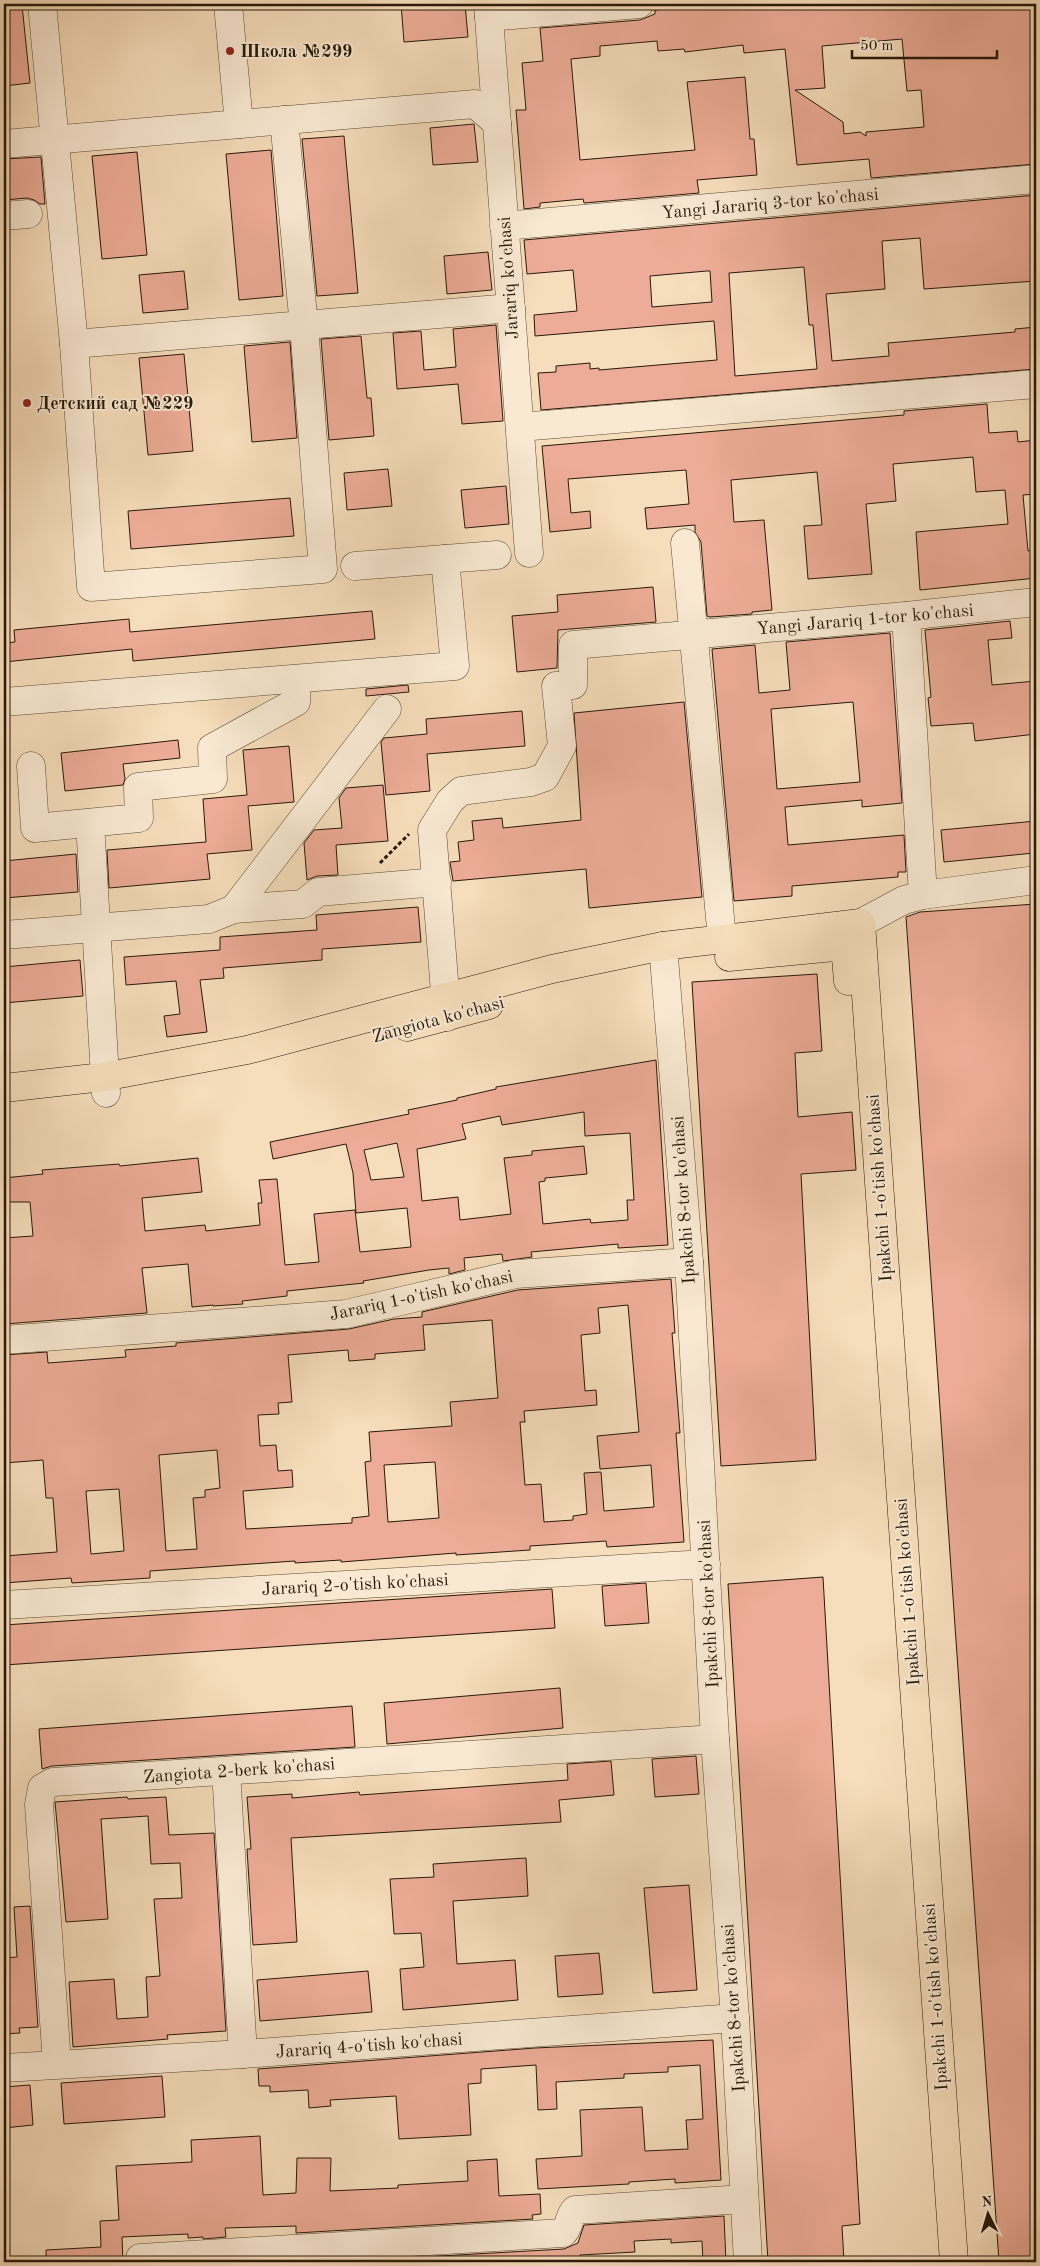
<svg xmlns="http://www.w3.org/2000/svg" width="1040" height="2266" font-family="'Old Standard TT',serif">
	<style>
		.building { fill: #edac97; stroke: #28190a; fill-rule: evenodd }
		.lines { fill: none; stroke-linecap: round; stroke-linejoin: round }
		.minor-casing { stroke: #5c4a36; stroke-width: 29 }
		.major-casing { stroke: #28190a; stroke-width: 29 }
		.path { stroke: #28190a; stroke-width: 3; stroke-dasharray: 4 2.5; stroke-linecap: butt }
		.minor { stroke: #f9e9d3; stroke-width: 28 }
		.major { stroke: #f6ddbb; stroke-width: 28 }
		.poi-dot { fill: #8f2418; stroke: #f9e9d3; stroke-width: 2 }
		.labels { text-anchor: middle; stroke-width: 4; stroke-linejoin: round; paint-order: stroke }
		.poi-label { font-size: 18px; font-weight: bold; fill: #28190a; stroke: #f9e9d3; text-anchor: start }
		.street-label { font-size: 18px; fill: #28190a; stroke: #f9e9d3 }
	</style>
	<rect width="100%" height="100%" fill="#f6ddbb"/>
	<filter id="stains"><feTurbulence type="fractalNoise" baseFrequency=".004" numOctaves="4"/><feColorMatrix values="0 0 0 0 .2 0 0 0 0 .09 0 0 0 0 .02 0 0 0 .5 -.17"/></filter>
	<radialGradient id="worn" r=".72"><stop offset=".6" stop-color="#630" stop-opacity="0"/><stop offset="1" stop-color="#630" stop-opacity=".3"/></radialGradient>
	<g class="building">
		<path d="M 401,4 L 465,4 L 468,37 L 404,42 Z"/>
		<path d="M 723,4 L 1036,4 L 1036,164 L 871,178 L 869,159 L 797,165 L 785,49 L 744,53 L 743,45 L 685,52 L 684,49 L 658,51 L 657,41 L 600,46 L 600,56 L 571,59 L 580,160 L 695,150 L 687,82 L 745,77 L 750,139 L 754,139 L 757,175 L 697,180 L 699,193 L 584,203 L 583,199 L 540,203 L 540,207 L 524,209 L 516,110 L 526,110 L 522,63 L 543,61 L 540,28 L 640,20 L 655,14 L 655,10 ZM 902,39 L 907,91 L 921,90 L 924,127 L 866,132 L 866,136 L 860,132 L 844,134 L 843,122 L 795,90 L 825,88 L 822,46 Z"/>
		<path d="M 22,5 L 30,83 L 4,86 L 4,7 Z"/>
		<path d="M 474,124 L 478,162 L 433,165 L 430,128 Z"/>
		<path d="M 344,136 L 358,293 L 317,296 L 302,139 Z"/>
		<path d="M 271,150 L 283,296 L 239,300 L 226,154 Z"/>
		<path d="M 137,152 L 147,255 L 102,259 L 92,156 Z"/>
		<path d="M 41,157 L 45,204 L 40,204 L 34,200 L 27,198 L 4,200 L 4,159 Z"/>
		<path d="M 1036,195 L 1036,281 L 924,289 L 920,238 L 882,241 L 885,289 L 826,294 L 832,361 L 889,356 L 888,343 L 1015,332 L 1015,329 L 1036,327 L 1036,369 L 541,410 L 538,373 L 556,372 L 556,366 L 590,363 L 590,369 L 599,368 L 599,370 L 717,360 L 714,321 L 535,336 L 534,315 L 577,311 L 573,270 L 527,274 L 524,240 ZM 804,267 L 809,325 L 813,325 L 817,369 L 735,376 L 729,273 ZM 707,271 L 710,271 L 712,302 L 652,307 L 650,276 Z"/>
		<path d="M 488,252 L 492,290 L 447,294 L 444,256 Z"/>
		<path d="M 184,271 L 188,309 L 143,313 L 139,275 Z"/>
		<path d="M 496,325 L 503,421 L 462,424 L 458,384 L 397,389 L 393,333 L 421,331 L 424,370 L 456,367 L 453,329 Z"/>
		<path d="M 361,336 L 367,398 L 371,398 L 374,436 L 329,440 L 321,339 Z"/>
		<path d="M 290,342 L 297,438 L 252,442 L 244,346 Z"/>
		<path d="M 184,354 L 193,451 L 148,455 L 139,358 Z"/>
		<path d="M 987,404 L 989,433 L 1017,431 L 1018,442 L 1036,440 L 1035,494 L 1023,495 L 1028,551 L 1036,550 L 1036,578 L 920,590 L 916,532 L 1008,524 L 1005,490 L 976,492 L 973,457 L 893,464 L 896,501 L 866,504 L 872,574 L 808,579 L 804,526 L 822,525 L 817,472 L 731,480 L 734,522 L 764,520 L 772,610 L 752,612 L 752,614 L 710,617 L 707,616 L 701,542 L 695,532 L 695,525 L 647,529 L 645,508 L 689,504 L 686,470 L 568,479 L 571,513 L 590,511 L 591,528 L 550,532 L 542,446 L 904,415 L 904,411 Z"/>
		<path d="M 388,469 L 392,506 L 347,510 L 344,473 Z"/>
		<path d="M 506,486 L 509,524 L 465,528 L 461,490 Z"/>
		<path d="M 290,498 L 294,536 L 131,549 L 128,511 Z"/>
		<path d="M 653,587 L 656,622 L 558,630 L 557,668 L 517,672 L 512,616 L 558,612 L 557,595 Z"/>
		<path d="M 372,611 L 375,639 L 133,661 L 132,649 L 4,662 L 4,643 L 15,642 L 14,630 L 129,619 L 130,632 Z"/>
		<path d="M 1010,621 L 1012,638 L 988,640 L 992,685 L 1036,681 L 1036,734 L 975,741 L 973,723 L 931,726 L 928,698 L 931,697 L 925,630 Z"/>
		<path d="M 890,633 L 902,803 L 862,807 L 862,800 L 785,807 L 788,845 L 904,835 L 906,872 L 898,872 L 898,877 L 792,886 L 792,896 L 734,901 L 712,649 L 755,645 L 759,693 L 790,690 L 786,642 ZM 853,702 L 860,782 L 777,789 L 771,709 Z"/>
		<path d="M 408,685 L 409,692 L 366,696 L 366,689 Z"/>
		<path d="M 684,702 L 702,897 L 589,908 L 586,869 L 453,881 L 450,862 L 460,861 L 458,842 L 474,840 L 472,821 L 502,818 L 503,828 L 581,820 L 574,713 Z"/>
		<path d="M 522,711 L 525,746 L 427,754 L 430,791 L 386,795 L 381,742 L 384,738 L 427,734 L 426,719 Z"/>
		<path d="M 178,740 L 180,758 L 123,764 L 125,779 L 123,785 L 65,791 L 61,753 Z"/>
		<path d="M 289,746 L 294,802 L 248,806 L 252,850 L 207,854 L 210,879 L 109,888 L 107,850 L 206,842 L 203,799 L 247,795 L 243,750 Z"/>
		<path d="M 383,785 L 388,841 L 336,845 L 338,875 L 317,876 L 307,880 L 304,843 L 314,830 L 342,828 L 339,798 L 346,788 Z"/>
		<path d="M 1036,821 L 1036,850 L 1033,850 L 1034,853 L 944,862 L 941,830 Z"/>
		<path d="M 76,854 L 78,892 L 4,898 L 4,861 Z"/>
		<path d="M 1036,904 L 1036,2262 L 999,2262 L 906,917 L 920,912 Z"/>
		<path d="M 418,907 L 421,942 L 322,949 L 322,960 L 223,968 L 224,978 L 200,980 L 207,1032 L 167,1037 L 164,1016 L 180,1014 L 176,981 L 126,985 L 124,957 L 220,950 L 220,937 L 317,930 L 316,915 Z"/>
		<path d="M 80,960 L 83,996 L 4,1003 L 4,967 Z"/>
		<path d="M 817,974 L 822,1051 L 795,1053 L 798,1117 L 852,1112 L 856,1170 L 801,1174 L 816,1460 L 721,1466 L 692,982 Z"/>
		<path d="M 656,1060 L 668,1245 L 618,1248 L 618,1244 L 531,1252 L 532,1257 L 503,1261 L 502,1254 L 464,1258 L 465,1270 L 449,1274 L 449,1268 L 429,1270 L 363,1281 L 364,1283 L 287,1291 L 287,1296 L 242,1301 L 243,1304 L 213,1306 L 213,1305 L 192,1307 L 188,1264 L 142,1268 L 147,1313 L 4,1324 L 4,1238 L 33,1236 L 30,1202 L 4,1202 L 4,1178 L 43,1174 L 42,1170 L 119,1164 L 120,1166 L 198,1158 L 202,1192 L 142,1198 L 145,1231 L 205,1225 L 206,1231 L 260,1225 L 258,1203 L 262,1203 L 259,1180 L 277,1179 L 285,1265 L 319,1262 L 314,1214 L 355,1210 L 360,1252 L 411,1247 L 407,1208 L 356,1213 L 353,1173 L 346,1144 L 273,1159 L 270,1142 L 409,1114 L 408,1110 L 457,1100 L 457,1098 L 496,1089 L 496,1087 ZM 584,1112 L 585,1136 L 630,1133 L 634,1200 L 627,1200 L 628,1220 L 591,1223 L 590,1219 L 543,1224 L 539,1182 L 545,1181 L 545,1178 L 587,1174 L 584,1146 L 532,1151 L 532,1155 L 504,1158 L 511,1214 L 460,1220 L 458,1197 L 422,1201 L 417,1149 L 466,1139 L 462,1124 L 500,1116 L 502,1125 ZM 397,1143 L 404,1177 L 371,1180 L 364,1150 Z"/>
		<path d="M 671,1279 L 675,1333 L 672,1333 L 680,1433 L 676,1433 L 684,1542 L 607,1547 L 606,1541 L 530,1546 L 530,1550 L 456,1555 L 456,1553 L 341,1562 L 341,1560 L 295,1563 L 295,1561 L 150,1571 L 150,1578 L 72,1583 L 71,1578 L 4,1583 L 4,1556 L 57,1552 L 53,1498 L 46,1498 L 43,1460 L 4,1463 L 4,1355 L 47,1352 L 48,1363 L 126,1357 L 125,1350 L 176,1346 L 176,1343 L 349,1329 L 394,1319 L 422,1317 L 422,1312 L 518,1290 ZM 628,1305 L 639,1432 L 597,1436 L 600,1469 L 651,1465 L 654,1507 L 604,1511 L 601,1472 L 584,1473 L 587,1514 L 573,1516 L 573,1520 L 544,1522 L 541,1484 L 525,1485 L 520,1422 L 525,1422 L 524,1411 L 597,1405 L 596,1390 L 585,1391 L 581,1335 L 600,1333 L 598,1308 ZM 492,1320 L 498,1398 L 450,1402 L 452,1426 L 369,1432 L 371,1461 L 365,1462 L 369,1516 L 352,1518 L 352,1523 L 246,1529 L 243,1491 L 293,1487 L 292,1470 L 278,1471 L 276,1445 L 260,1446 L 258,1415 L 279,1414 L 278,1403 L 292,1402 L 288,1355 L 348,1350 L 349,1361 L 375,1359 L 375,1354 L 425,1350 L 423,1325 ZM 217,1450 L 220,1488 L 205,1490 L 205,1497 L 193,1498 L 197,1549 L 166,1551 L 159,1455 ZM 435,1462 L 439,1518 L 388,1522 L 384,1465 ZM 119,1489 L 124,1551 L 91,1554 L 86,1491 Z"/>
		<path d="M 823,1577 L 860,2224 L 842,2226 L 844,2262 L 768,2262 L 728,1584 Z"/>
		<path d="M 646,1583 L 649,1623 L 605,1626 L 602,1586 Z"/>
		<path d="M 552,1589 L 555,1628 L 4,1665 L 4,1625 Z"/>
		<path d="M 560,1688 L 563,1728 L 387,1744 L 384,1703 Z"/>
		<path d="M 352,1706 L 355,1747 L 52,1766 L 42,1769 L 39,1729 Z"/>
		<path d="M 696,1756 L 699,1794 L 655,1797 L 652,1759 Z"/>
		<path d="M 611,1761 L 614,1795 L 559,1800 L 561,1822 L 291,1838 L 297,1942 L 253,1945 L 247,1849 L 251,1849 L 247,1797 L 292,1794 L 292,1798 L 359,1792 L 360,1795 L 568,1780 L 567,1764 Z"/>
		<path d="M 127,1797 L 128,1799 L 166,1797 L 169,1835 L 214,1833 L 226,2031 L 167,2035 L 168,2039 L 73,2047 L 69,1982 L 114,1979 L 117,2019 L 148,2017 L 146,1977 L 160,1976 L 154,1899 L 182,1898 L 180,1863 L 151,1864 L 148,1816 L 101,1819 L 108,1919 L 66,1922 L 55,1802 Z"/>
		<path d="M 526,1858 L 528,1896 L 453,1901 L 457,1964 L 515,1960 L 518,2000 L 403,2010 L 400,1969 L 424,1967 L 421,1933 L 394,1934 L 390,1879 L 434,1877 L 433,1864 Z"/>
		<path d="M 689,1885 L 697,1990 L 653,1993 L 644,1888 Z"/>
		<path d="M 30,1906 L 38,2027 L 19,2028 L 20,2033 L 4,2034 L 4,1958 L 17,1957 L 14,1907 Z"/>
		<path d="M 599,1953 L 603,1994 L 558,1997 L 555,1956 Z"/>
		<path d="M 368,1971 L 372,2012 L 260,2021 L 257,1980 Z"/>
		<path d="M 713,2040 L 721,2180 L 675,2183 L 675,2179 L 629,2182 L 629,2184 L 538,2189 L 536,2159 L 582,2156 L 580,2110 L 642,2107 L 645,2151 L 688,2149 L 686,2120 L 703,2119 L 700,2065 L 668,2067 L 668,2072 L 624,2074 L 624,2078 L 556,2082 L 557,2109 L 538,2110 L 536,2065 L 481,2069 L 481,2083 L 468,2084 L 471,2135 L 399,2139 L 396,2096 L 330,2100 L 331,2106 L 309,2108 L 308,2090 L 270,2092 L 270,2086 L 259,2086 L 258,2069 L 535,2048 Z"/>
		<path d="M 162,2076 L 165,2117 L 64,2124 L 61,2083 Z"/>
		<path d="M 30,2085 L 33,2125 L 4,2128 L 4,2087 Z"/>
		<path d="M 260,2136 L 263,2195 L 296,2193 L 297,2158 L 331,2158 L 330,2191 L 398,2188 L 398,2185 L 468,2181 L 467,2161 L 497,2159 L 499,2196 L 540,2194 L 541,2214 L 532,2215 L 533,2219 L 296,2233 L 296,2226 L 225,2228 L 226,2237 L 203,2239 L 203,2237 L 188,2238 L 188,2234 L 122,2237 L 123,2262 L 46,2262 L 46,2250 L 101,2247 L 100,2221 L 119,2220 L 116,2166 L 192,2162 L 191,2140 Z"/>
		<path d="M 724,2216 L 726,2262 L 703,2262 L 702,2241 L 671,2243 L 671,2239 L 634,2241 L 635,2252 L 580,2255 L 581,2262 L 333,2262 L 564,2249 L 578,2243 L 584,2225 Z"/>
	</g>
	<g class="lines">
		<g class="minor-casing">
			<g id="minor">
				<path d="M 42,4 L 74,344 L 91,587 L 323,569 L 304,326 L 284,120"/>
				<path d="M 228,4 L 239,124"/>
				<path d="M 488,4 L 529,553"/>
				<path d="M 489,17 L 639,4"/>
				<path d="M 4,144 L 475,104 L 497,123"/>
				<path d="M 4,216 L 28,214"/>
				<path d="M 504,226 L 1036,179"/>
				<path d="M 74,344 L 511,308"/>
				<path d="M 520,427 L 1036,384"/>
				<path d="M 685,543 L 722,939"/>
				<path d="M 355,566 L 497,555"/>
				<path d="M 906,616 L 923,895"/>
				<path d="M 4,702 L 455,666 L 445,559"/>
				<path d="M 31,766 L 35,828 L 139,818 L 138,787 L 213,779 L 212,748 L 296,702 L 296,679"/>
				<path d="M 90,823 L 106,1093"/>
				<path d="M 234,909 L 387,709"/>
				<path d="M 4,935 L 209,919 L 234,909 L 303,904 L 318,892 L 437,882"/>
				<path d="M 848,942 L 861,923 L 904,900 L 923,895 L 1036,880"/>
				<path d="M 663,946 L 689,1262 L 715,1739 L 735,2018 L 748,2262"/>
				<path d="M 447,1017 L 432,830 L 450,801 L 461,791 L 531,782 L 545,777 L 562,746 L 556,686 L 573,685 L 573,645 L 906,616 L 1036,602"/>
				<path d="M 4,1340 L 346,1314 L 516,1274 L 689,1262"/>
				<path d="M 4,1605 L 706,1564"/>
				<path d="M 226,1771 L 243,2054"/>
				<path d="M 57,2064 L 39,1805 L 42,1788 L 53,1782 L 715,1739"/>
				<path d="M 4,2068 L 243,2054 L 735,2018"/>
				<path d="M 140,2258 L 563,2233 C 570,2227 568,2217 575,2210 L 744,2199"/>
			</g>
		</g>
		<g class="major-casing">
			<g id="major">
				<path d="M 729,957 L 845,946 L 848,981"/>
				<path d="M 407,1027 L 489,1005"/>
				<path d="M 4,1088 L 103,1077 L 247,1050 L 552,969 L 663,946 L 861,923 L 954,2262"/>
			</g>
		</g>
		<path class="path" d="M 380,863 L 409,834"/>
		<use href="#minor" class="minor"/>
		<use href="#major" class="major"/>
	</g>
	<g class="poi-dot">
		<circle cx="230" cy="51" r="5"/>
		<circle cx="27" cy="403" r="5"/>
	</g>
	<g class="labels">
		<g class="poi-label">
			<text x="240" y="57">Школа №299</text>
			<text x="37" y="409">Детский сад №229</text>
		</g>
		<g class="street-label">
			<text transform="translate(770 203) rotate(-5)" y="6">Yangi Jarariq 3-tor ko'chasi</text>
			<text transform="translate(508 278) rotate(-94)" y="6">Jarariq ko'chasi</text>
			<text transform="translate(865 619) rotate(-5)" y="6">Yangi Jarariq 1-tor ko'chasi</text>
			<text transform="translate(438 1019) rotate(-15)" y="6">Zangiota ko'chasi</text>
			<text transform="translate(879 1188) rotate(-94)" y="6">Ipakchi 1-o'tish ko'chasi</text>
			<text transform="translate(683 1200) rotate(-94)" y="6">Ipakchi 8-tor ko'chasi</text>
			<text transform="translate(421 1295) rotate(-12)" y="6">Jarariq 1-o'tish ko'chasi</text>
			<text transform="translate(355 1584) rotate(-3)" y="6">Jarariq 2-o'tish ko'chasi</text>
			<text transform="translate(907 1592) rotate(-94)" y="6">Ipakchi 1-o'tish ko'chasi</text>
			<text transform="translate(708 1604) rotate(-93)" y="6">Ipakchi 8-tor ko'chasi</text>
			<text transform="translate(239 1770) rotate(-4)" y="6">Zangiota 2-berk ko'chasi</text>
			<text transform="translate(935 1997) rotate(-94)" y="6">Ipakchi 1-o'tish ko'chasi</text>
			<text transform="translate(733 2008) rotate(-94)" y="6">Ipakchi 8-tor ko'chasi</text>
			<text transform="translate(369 2045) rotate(-4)" y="6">Jarariq 4-o'tish ko'chasi</text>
		</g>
	</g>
	<rect width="1040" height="2266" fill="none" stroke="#f6ddbb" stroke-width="20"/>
	<rect x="5" y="5" width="1030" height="2256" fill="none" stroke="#28190a" stroke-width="2.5"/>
	<rect x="10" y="10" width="1020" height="2246" fill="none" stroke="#28190a"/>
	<g transform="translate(988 2214) rotate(355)" stroke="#f9e9d3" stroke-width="4" paint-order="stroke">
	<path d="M0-4L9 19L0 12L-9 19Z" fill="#28190a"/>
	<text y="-8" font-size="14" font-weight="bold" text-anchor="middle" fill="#28190a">N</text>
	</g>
	<path d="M852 50v8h145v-8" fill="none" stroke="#28190a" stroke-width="2.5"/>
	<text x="860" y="50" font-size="15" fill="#28190a" stroke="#f9e9d3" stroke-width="4" paint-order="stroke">50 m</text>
	<rect width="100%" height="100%" filter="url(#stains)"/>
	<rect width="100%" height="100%" fill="url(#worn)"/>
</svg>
